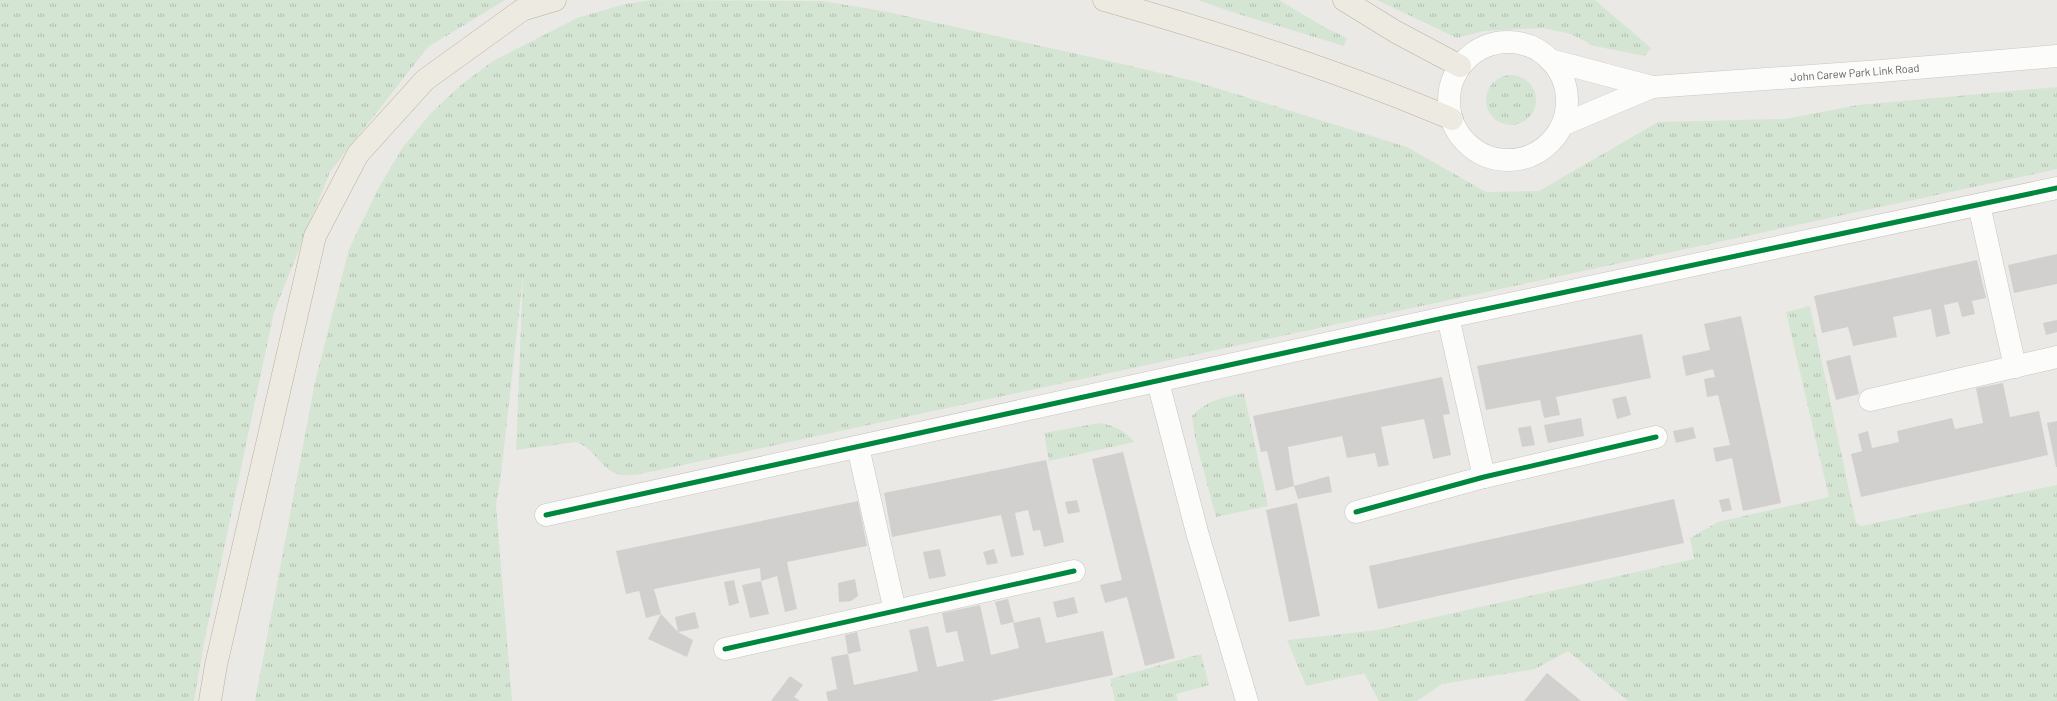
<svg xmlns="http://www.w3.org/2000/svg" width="2057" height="701" font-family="Barlow,sans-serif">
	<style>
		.grass { fill: url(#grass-tufts) }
		.building { fill: #d1d0ce }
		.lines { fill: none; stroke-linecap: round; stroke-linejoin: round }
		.street-casing { stroke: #c5c5c5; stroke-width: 23 }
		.secondary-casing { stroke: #c7c7c7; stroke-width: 23 }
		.highway-casing { stroke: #bdb098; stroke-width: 23 }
		.street { stroke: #fcfcfb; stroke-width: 22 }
		.secondary { stroke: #fcfcfb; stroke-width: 22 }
		.highway { stroke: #edeae2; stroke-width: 22 }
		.cycleway-casing { stroke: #fff; stroke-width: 8 }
		.cycleway { stroke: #00873e; stroke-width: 5 }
		.labels { text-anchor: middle; stroke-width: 3; stroke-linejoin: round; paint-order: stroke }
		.street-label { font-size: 11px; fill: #5c5f62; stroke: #fff }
	</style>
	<defs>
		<pattern id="grass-tufts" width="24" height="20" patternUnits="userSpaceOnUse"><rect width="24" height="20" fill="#d5e5d3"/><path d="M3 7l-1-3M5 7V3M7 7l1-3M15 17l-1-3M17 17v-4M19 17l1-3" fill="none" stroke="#b0bdaf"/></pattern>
	</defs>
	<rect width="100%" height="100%" fill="#eae9e6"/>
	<g class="grass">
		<path d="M 0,0 L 505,0 L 428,47 L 330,172 L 274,312 L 204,643 L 194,701 L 0,701 Z"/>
		<path d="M 652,0 L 822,1 L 883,11 L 1109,61 L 1194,81 L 1407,147 L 1486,192 L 1539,191 L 1658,122 L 1785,119 L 1858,105 L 2057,87 L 2057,169 L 655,471 C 643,473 627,478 615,473 C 600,467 594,448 576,442 L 516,450 L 523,276 L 501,475 L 496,505 L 512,701 L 255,701 L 315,382 L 349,249 L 378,189 L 403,147 L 431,113 L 461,85 L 493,61 L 577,18 L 625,4 Z"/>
		<path d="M 1198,0 L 1279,0 L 1324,27 L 1347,38 L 1344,46 L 1235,13 Z"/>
		<path d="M 1377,0 L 1595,0 L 1651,48 L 1645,56 L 1594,46 L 1571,34 L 1543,28 L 1484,31 L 1457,38 Z"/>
		<circle cx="1511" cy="100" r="25"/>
		<path d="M 1810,306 L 1856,523 L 1861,526 L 2057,485 L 2057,701 L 1628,701 L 1568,651 L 1535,669 L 1442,684 L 1417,701 L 1379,701 L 1364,673 L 1306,686 L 1287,640 L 1378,630 L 1694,559 L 1690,538 L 1718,522 L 1829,497 L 1786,312 Z"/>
		<path d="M 1244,393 L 1268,506 L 1216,517 L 1195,438 L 1192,416 C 1209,399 1222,398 1244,393 Z"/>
		<path d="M 1099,423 C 1113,425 1125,430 1134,442 L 1049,461 L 1044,433 Z"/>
		<path d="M 1201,654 L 1209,685 L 1176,694 L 1178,701 L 1115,701 L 1110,679 Z"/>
	</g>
	<g class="building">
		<path d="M 2057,254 L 2057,284 L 2014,293 L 2008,265 Z"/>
		<path d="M 1977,260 L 1986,298 L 1972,301 L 1975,314 L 1962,317 L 1958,302 L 1944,305 L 1950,334 L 1936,337 L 1931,309 L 1893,317 L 1897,337 L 1853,346 L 1848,327 L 1822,333 L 1814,296 Z"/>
		<path d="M 1741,316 L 1781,503 L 1743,511 L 1732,458 L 1716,462 L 1713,448 L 1730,445 L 1718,395 L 1707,397 L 1704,379 L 1715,377 L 1713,369 L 1686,376 L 1682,356 L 1710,350 L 1704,324 Z"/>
		<path d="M 2057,320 L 2057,332 L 2046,335 L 2043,323 Z"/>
		<path d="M 1642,334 L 1651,378 L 1556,397 L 1560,415 L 1544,418 L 1540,400 L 1486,410 L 1477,366 Z"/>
		<path d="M 1850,355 L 1859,394 L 1836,400 L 1826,361 Z"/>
		<path d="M 1442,377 L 1450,414 L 1443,415 L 1451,455 L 1433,459 L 1424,419 L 1381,427 L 1389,465 L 1378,467 L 1375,453 L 1347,458 L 1342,436 L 1288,447 L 1294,486 L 1276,491 L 1267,451 L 1261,452 L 1253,416 Z"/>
		<path d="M 2003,383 L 2010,417 L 2039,411 L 2048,455 L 1861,497 L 1851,454 L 1862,451 L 1858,434 L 1868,431 L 1872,448 L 1899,442 L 1897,431 L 1952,418 L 1955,429 L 1983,423 L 1976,388 Z"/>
		<path d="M 1626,396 L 1631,415 L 1617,419 L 1612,399 Z"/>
		<path d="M 1581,418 L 1584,436 L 1548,443 L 1544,425 Z"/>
		<path d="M 2057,421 L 2057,467 L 2056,467 L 2047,423 Z"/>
		<path d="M 1531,426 L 1535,445 L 1522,447 L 1518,428 Z"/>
		<path d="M 1693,427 L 1696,438 L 1676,443 L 1673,431 Z"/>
		<path d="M 1123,452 L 1175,658 L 1145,666 L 1127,597 L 1105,603 L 1100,585 L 1122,580 L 1092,459 Z"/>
		<path d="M 1046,460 L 1064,542 L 1044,547 L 1040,530 L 1033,531 L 1028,510 L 1015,513 L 1024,555 L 1011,557 L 1001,515 L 892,537 L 884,493 Z"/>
		<path d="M 1329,476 L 1332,492 L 1298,499 L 1294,486 Z"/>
		<path d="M 1729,498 L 1732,510 L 1722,512 L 1719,500 Z"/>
		<path d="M 1674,499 L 1684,543 L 1378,609 L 1369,566 Z"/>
		<path d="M 1077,500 L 1080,512 L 1068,514 L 1065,502 Z"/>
		<path d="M 858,501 L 867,546 L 787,562 L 797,609 L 785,612 L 777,576 L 761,581 L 760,568 L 733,573 L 654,589 L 661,614 L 678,632 L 675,617 L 695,612 L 699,628 L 678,632 L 693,640 L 687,657 L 648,639 L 661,614 L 646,618 L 639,591 L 626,594 L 616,551 Z"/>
		<path d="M 1297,503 L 1320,616 L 1289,622 L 1266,510 Z"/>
		<path d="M 940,549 L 946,576 L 929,579 L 923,552 Z"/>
		<path d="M 994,549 L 998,563 L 987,565 L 983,552 Z"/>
		<path d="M 855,579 L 858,596 L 851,601 L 839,602 L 838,583 Z"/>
		<path d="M 734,580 L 739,603 L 729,606 L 724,582 Z"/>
		<path d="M 761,581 L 769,614 L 750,618 L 742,585 Z"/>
		<path d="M 1074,597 L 1078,613 L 1057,618 L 1053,602 Z"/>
		<path d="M 1008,599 L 1014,622 L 1001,625 L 995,602 Z"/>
		<path d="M 980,605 L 991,655 L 1019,648 L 1013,623 L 1040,617 L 1046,643 L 1103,631 L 1113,675 L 990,701 L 828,701 L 826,692 L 837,689 L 831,657 L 848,654 L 845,635 L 857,632 L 861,651 L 848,654 L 854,685 L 909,673 L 918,671 L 909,630 L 928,626 L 937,667 L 964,661 L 957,631 L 946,633 L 942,613 Z"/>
		<path d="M 1547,673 L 1569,691 L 1581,701 L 1524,701 Z"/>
		<path d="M 790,676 L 803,685 L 794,697 L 800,701 L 771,701 Z"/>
	</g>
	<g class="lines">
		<g class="street-casing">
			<g id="street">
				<path d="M 1979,205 L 2015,367"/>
				<path d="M 1448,317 L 1484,477"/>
				<path d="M 1158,382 L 1197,532 L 1247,701"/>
				<path d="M 1870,400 L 2057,357"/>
				<path d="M 858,447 L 895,611"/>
				<path d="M 1356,512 L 1484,477 L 1656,437"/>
				<path d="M 546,515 L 1448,317 L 2057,188"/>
				<path d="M 725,649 L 1074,571"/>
			</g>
		</g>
		<g class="secondary-casing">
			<g id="secondary">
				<circle cx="1508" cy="101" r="59"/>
				<path d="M 1550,60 L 1652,87"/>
				<path id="s1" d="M 1562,125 L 1652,87 L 1881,71 L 2057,56"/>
			</g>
		</g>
		<g class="highway-casing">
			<g id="highway">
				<path d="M 1104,0 C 1222,34 1340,71 1452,119"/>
				<path d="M 1344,0 L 1396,32 L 1460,66"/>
				<path d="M 210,701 L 216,665 L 315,236 L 358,154 L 425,80 L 522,10 L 555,0"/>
			</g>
		</g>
		<use href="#street" class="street"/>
		<use href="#secondary" class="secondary"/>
		<use href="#highway" class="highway"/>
		<g class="cycleway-casing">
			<g id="cycleway">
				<path d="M 1356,512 L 1484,477 L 1656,437"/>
				<path d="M 546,515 L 1448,317 L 2057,188"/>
				<path d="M 725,649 L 1074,571"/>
			</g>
		</g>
		<use href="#cycleway" class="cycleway"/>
	</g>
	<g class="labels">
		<g class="street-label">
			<text dy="4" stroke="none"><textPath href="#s1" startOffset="301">John Carew Park Link Road</textPath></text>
		</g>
	</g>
</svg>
